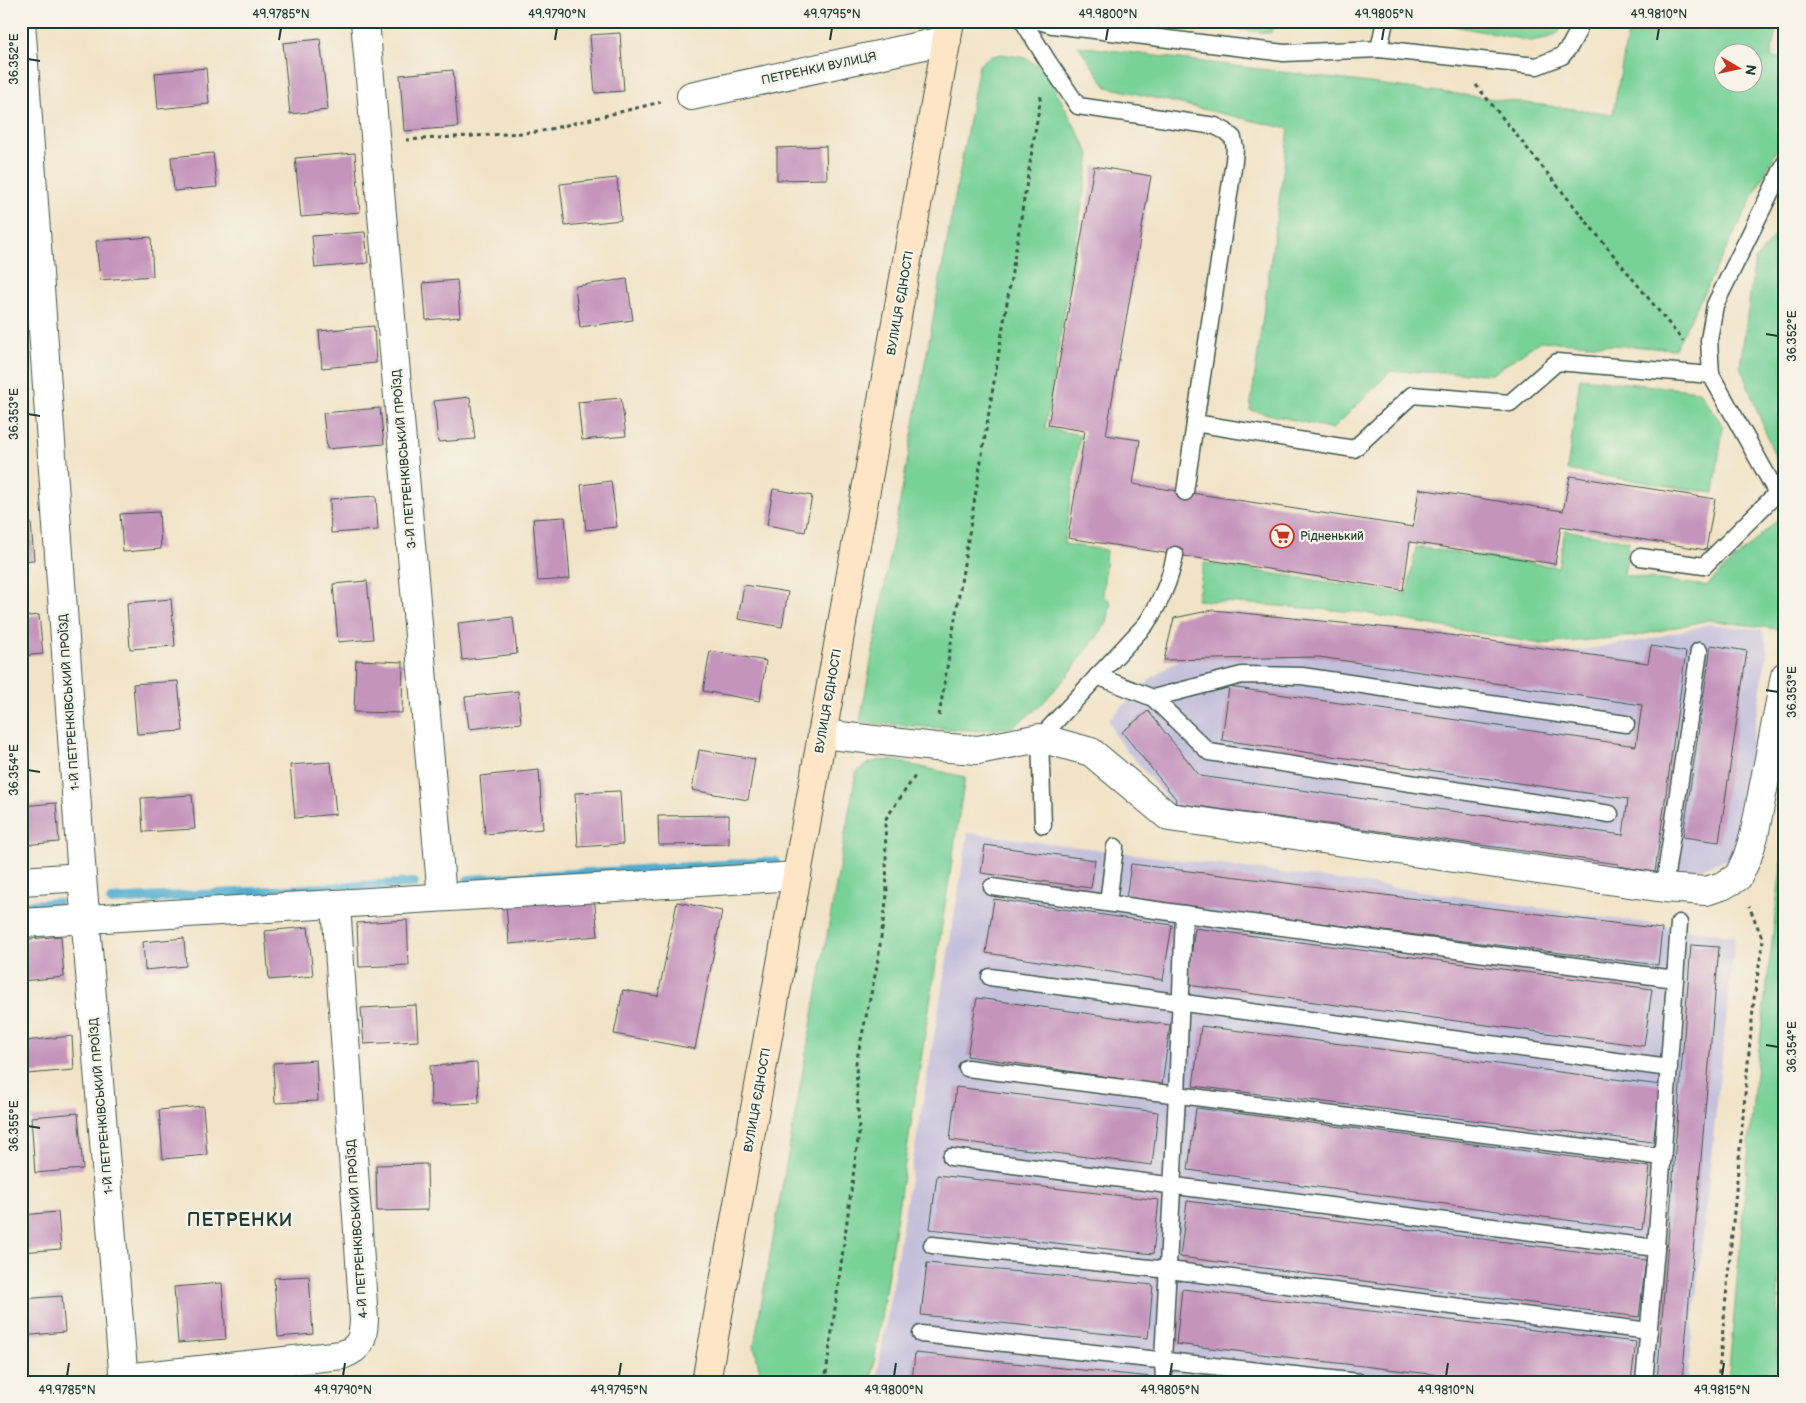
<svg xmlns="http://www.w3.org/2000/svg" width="1806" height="1403" font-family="'Balsamiq Sans',sans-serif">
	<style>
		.built { fill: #e0d4f4 }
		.industrial { fill: #c4c0db }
		.green { fill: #78d298; stroke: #4c8866; fill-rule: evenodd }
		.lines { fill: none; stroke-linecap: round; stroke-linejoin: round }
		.stream { stroke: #51adcf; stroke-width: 10 }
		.building { fill: #c594bc }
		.lane-casing { stroke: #3e564a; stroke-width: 19 }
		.street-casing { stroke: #3e564a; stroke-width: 30 }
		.secondary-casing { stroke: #3e564a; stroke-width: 30 }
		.path { stroke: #3e564a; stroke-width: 3; stroke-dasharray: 4 4; stroke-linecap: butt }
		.lane { stroke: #fff; stroke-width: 16 }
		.street { stroke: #fff; stroke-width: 28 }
		.secondary { stroke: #fde5c5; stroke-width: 28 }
		.ticks { fill: none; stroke: #1f3d34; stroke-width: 2 }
		.labels { text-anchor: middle; stroke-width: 4.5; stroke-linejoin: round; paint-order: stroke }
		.street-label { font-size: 12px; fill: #1f3d34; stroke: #f7f3e8 }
		.poi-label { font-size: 12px; fill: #1f3d34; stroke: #f7f3e8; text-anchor: start }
		.district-label { font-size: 18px; font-weight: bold; letter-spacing: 1px; fill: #1f3d34; stroke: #f7f3e8 }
		.neatline { fill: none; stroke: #1f3d34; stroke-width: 2 }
		.ticks-label { font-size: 12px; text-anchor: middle; fill: #1f3d34 }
	</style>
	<rect width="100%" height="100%" fill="#f7f3e8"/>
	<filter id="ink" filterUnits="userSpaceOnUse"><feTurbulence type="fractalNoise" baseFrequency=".02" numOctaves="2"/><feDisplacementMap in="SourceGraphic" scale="10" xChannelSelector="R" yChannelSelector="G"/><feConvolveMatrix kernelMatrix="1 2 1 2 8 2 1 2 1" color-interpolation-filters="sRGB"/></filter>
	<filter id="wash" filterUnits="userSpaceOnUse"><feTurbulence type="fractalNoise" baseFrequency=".0096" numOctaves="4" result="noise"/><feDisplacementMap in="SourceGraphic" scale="20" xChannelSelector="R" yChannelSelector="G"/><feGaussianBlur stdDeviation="1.12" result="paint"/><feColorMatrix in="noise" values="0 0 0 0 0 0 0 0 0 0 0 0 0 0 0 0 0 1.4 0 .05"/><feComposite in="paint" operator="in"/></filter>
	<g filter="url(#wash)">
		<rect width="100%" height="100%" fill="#f1e3c7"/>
		<path class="built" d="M 1785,1175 L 1785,1382 L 1781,1382 L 1784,1176 Z"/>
		<g class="industrial">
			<path d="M 1709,624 L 1762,630 L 1768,647 L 1733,857 L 1677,877 L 1172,805 L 1115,736 L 1109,719 L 1153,677 L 1231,625 L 1536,657 L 1645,640 Z"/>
			<path d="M 968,833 L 1400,888 L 1735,936 L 1687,1382 L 876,1382 Z"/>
		</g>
		<g class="green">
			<path d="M 1164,21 L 1281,21 L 1270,33 Z"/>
			<path d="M 1429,21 L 1562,21 L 1559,32 L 1551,37 L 1531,41 Z"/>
			<path d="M 1630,21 L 1777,21 L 1771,57 L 1785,59 L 1785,134 L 1675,349 L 1540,341 L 1492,374 L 1391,371 L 1333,429 L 1250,410 L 1289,129 L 1107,87 L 1078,46 L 1613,114 ZM 1754,52 L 1754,82 L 1724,82 L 1724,52 Z"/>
			<path d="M 1002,54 L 1025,58 L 1045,70 L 1090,155 L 1045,428 L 1080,435 L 1064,544 L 1106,550 L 1103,596 L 1111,602 L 1107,623 L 1068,675 L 1040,706 L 1013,727 L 980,731 L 860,722 L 979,65 L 989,57 Z"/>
			<path d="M 1785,222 L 1785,382 L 1777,430 L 1785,431 L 1785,478 L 1783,477 L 1740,366 L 1755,260 Z"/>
			<path d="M 1580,378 L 1699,391 L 1723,426 L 1714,493 L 1567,470 Z"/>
			<path d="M 1785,513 L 1785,623 L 1778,629 L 1708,620 L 1636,636 L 1541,644 L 1358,612 L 1197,600 L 1204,563 L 1407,594 L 1416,547 L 1558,567 L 1565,530 L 1629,541 L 1624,575 L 1706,586 Z"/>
			<path d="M 881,760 L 895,761 L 965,777 L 871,1382 L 762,1382 L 754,1345 L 856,773 L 867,764 Z"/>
			<path d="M 1785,835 L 1785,1170 L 1780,1174 L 1777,1382 L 1728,1382 L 1754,1090 Z"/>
		</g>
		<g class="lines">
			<g class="stream">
				<path d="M 468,880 L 775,862"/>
				<path d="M 111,900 L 414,883"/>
				<path d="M 21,906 L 57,903"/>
			</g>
		</g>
		<g id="blocks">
			<g class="building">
				<path d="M 394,21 L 419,21 L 419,22 L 395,26 Z"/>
				<path d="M 620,33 L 624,91 L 595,93 L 590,35 Z"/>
				<path d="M 320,39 L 328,110 L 290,114 L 283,43 Z"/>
				<path d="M 206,68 L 209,104 L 158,109 L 155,73 Z"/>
				<path d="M 453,70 L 458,127 L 404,131 L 400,75 Z"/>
				<path d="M 826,146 L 827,179 L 777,180 L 777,148 Z"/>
				<path d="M 213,153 L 217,187 L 174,191 L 171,157 Z"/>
				<path d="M 355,153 L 360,212 L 301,217 L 295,158 Z"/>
				<path d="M 1094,166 L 1151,176 L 1106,435 L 1140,440 L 1133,484 L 1413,527 L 1419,489 L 1563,511 L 1570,476 L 1715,499 L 1706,550 L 1561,526 L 1555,564 L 1410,542 L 1403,590 L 1068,538 L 1085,431 L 1048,425 Z"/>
				<path d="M 617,178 L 621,220 L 565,226 L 560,184 Z"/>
				<path d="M 365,232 L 368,263 L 315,268 L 312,236 Z"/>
				<path d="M 151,237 L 153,276 L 100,280 L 96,241 Z"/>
				<path d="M 627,279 L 633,320 L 580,327 L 575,286 Z"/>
				<path d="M 457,280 L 460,317 L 426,320 L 423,283 Z"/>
				<path d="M 374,326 L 376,363 L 322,368 L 319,331 Z"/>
				<path d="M 470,397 L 475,439 L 438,442 L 434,401 Z"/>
				<path d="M 621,398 L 626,436 L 582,440 L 578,402 Z"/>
				<path d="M 1784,402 L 1785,402 L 1785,428 L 1780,427 Z"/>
				<path d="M 380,408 L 384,444 L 327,449 L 323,413 Z"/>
				<path d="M 21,421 L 23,421 L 26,464 L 21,464 Z"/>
				<path d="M 611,481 L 617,527 L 586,530 L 581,485 Z"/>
				<path d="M 773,489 L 812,496 L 805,532 L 767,525 Z"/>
				<path d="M 376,496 L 378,530 L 331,533 L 330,499 Z"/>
				<path d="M 159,512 L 161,549 L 123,552 L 120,514 Z"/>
				<path d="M 565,517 L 570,579 L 538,581 L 533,519 Z"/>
				<path d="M 31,523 L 34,560 L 21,561 L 21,524 Z"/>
				<path d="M 367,581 L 373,639 L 338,642 L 333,584 Z"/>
				<path d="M 744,585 L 788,592 L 782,627 L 738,619 Z"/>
				<path d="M 171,599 L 175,646 L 130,649 L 127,603 Z"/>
				<path d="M 1213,610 L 1420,631 L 1648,663 L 1651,646 L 1686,652 L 1655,872 L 1618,866 L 1618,864 L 1175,803 L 1176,799 L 1122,732 L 1148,711 L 1200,776 L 1623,835 L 1628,799 L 1222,740 L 1229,687 L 1636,746 L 1642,705 L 1319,657 L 1164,660 L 1174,618 Z"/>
				<path d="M 39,615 L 43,654 L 21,656 L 21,617 Z"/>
				<path d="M 513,617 L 517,654 L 462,660 L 458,623 Z"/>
				<path d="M 1711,645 L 1747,651 L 1719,842 L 1683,837 Z"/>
				<path d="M 710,651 L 766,661 L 760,701 L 703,691 Z"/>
				<path d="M 356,660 L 403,662 L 402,713 L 354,712 Z"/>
				<path d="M 178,681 L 183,731 L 137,734 L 133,684 Z"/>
				<path d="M 518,691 L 521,723 L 469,729 L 465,697 Z"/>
				<path d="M 699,750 L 755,759 L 748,800 L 692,790 Z"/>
				<path d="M 331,762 L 336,814 L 295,818 L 290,765 Z"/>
				<path d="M 539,770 L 543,829 L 485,834 L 480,776 Z"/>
				<path d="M 620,791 L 623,844 L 578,847 L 575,793 Z"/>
				<path d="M 192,795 L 195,829 L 143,832 L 141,798 Z"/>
				<path d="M 56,803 L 59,842 L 21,845 L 21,806 Z"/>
				<path d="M 729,815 L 729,844 L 659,845 L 658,816 Z"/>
				<path d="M 985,845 L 1095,860 L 1091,888 L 981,873 Z"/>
				<path d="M 1131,864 L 1662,929 L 1658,965 L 1126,899 Z"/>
				<path d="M 594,896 L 598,936 L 509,944 L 506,904 Z"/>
				<path d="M 994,899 L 1172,925 L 1163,980 L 986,953 Z"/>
				<path d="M 677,902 L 722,911 L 695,1049 L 614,1034 L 623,990 L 658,996 Z"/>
				<path d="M 407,920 L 409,965 L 359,967 L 357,923 Z"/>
				<path d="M 308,927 L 313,976 L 269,980 L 265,931 Z"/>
				<path d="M 1195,928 L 1652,989 L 1644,1046 L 1187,985 Z"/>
				<path d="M 61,936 L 64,977 L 21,981 L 21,940 Z"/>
				<path d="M 184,938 L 186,966 L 145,970 L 143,942 Z"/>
				<path d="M 1691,945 L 1719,947 L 1682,1382 L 1657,1382 Z"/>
				<path d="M 977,998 L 1170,1025 L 1162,1085 L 967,1056 Z"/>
				<path d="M 416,1005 L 418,1041 L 364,1044 L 361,1008 Z"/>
				<path d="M 1201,1026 L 1661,1085 L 1653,1142 L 1193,1086 Z"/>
				<path d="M 72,1036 L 74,1070 L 27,1074 L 24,1041 Z"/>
				<path d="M 316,1060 L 318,1101 L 275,1103 L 273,1063 Z"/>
				<path d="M 477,1063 L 479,1103 L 431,1105 L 430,1066 Z"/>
				<path d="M 956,1087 L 1158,1112 L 1152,1165 L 950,1140 Z"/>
				<path d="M 203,1106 L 207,1155 L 163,1159 L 159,1110 Z"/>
				<path d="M 1196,1108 L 1650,1167 L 1642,1230 L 1188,1170 Z"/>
				<path d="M 78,1113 L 83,1169 L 35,1173 L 31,1117 Z"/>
				<path d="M 427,1164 L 428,1210 L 377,1211 L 376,1165 Z"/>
				<path d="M 937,1175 L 1159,1200 L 1153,1254 L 930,1229 Z"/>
				<path d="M 1187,1201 L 1646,1260 L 1639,1317 L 1180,1257 Z"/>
				<path d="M 58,1212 L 61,1249 L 21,1252 L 21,1215 Z"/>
				<path d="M 927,1263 L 1153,1285 L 1148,1338 L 921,1315 Z"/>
				<path d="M 309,1276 L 313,1334 L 278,1337 L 274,1278 Z"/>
				<path d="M 222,1283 L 226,1339 L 178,1343 L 174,1287 Z"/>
				<path d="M 1182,1289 L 1636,1342 L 1631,1382 L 1498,1382 L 1176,1344 Z"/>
				<path d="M 62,1296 L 65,1332 L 21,1336 L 21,1299 Z"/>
				<path d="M 915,1353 L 1151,1377 L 1150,1382 L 912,1382 Z"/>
				<path d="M 1181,1378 L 1201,1380 L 1201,1382 L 1180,1382 Z"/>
			</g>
		</g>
	</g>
	<g filter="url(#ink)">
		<use href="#blocks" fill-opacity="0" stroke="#3e564a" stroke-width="1"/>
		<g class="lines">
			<g class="lane-casing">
				<g id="lane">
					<path d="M 1023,21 L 1047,60 L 1078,106 L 1215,126 L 1225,131 L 1233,138 L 1235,148 L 1234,161 L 1195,423 L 1354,449 L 1412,395 L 1510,403 L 1557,362 L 1711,375 L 1777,493"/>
					<path d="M 1039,21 L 1053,25 L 1284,53 L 1379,49 L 1385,21"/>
					<path d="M 1379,49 L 1537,66 L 1562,56 L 1570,46 L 1578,31 L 1581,21"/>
					<path d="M 1711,375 L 1709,340 L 1715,305 L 1785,163"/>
					<path d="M 1185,492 L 1195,423"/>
					<path d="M 1640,557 L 1704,566 L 1777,493"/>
					<path d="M 1097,676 L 1153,698 L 1209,752 L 1610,814"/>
					<path d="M 1153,698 L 1242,675 L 1302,676 L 1626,724"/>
					<path d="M 1043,825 L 1040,738 L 1146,624 C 1161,602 1170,581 1175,555"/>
					<path d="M 992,887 L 1184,914 L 1675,979"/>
					<path d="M 1664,888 L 1699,651"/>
					<path d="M 1108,903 L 1115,847"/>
					<path d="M 990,977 L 1669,1068"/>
					<path d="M 967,1068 L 1663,1157"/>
					<path d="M 951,1157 L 1656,1248"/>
					<path d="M 932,1245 L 1169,1270 L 1649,1331"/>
					<path d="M 921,1334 L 1359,1382"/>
					<path d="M 1164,1382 L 1163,1360 L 1177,1095 L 1184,914"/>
					<path d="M 1644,1382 L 1656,1248 L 1679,923"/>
				</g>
			</g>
			<g class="street-casing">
				<g id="street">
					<path d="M 21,21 L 82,877 L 124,1382"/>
					<path d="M 365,21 L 442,897"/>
					<path d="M 691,96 L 947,40"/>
					<path d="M 822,734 L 935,747 L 978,750 L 1040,738 L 1091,752 L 1169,817 L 1664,888 L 1706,891 L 1722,886 L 1738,877 L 1747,858 L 1754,836 L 1785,676"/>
					<path d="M 21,881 L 82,877"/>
					<path d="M 21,923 L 797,876"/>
					<path d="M 124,1378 L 342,1355 C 361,1348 363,1339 364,1320 L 336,904"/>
				</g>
			</g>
			<g class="secondary-casing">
				<path id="secondary" d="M 706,1382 L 950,21"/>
			</g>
			<g class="path">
				<path d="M 1476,85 L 1683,341"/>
				<path d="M 406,140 L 538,132 L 661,102"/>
				<path d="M 939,716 L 1041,96"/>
				<path d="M 825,1382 L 859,1133 L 856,1063 L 877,966 L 887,895 L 885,820 L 915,776"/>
				<path d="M 1718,1382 L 1754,999 L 1763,940 L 1749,906"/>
			</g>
			<use href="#lane" class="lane"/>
			<use href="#street" class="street"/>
			<use href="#secondary" class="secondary"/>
		</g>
	</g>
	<path class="ticks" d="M 279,40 L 281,28M 555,40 L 557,28M 830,40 L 832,28M 1106,40 L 1108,28M 1382,40 L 1384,28M 1657,40 L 1659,28M 28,59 L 40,61M 1766,334 L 1778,336M 28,414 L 40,416M 1766,690 L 1778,692M 28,770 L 40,772M 1766,1045 L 1778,1047M 28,1126 L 40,1128M 67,1376 L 69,1363M 343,1376 L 345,1363M 619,1376 L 621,1363M 894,1376 L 896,1363M 1170,1376 L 1172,1363M 1446,1376 L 1448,1363M 1722,1376 L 1724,1363"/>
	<defs>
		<g id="supermarket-ring" transform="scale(1.25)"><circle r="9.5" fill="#f7f3e8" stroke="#c8321e" stroke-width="1.5"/><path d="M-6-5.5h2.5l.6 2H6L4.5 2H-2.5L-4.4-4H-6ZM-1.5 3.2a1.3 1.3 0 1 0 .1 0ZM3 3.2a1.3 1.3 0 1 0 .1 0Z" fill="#c8321e"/></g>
	</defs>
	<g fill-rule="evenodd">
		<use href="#supermarket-ring" x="1282" y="536"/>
	</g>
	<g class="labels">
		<g class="street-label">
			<text transform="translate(819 68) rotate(-12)" y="4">ПЕТРЕНКИ ВУЛИЦЯ</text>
			<text transform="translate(900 303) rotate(-80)" y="4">ВУЛИЦЯ ЄДНОСТІ</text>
			<text transform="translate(404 459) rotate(-95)" y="4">3-Й ПЕТРЕНКІВСЬКИЙ ПРОЇЗД</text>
			<text transform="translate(828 701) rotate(-80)" y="4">ВУЛИЦЯ ЄДНОСТІ</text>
			<text transform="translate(69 702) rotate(-94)" y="4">1-Й ПЕТРЕНКІВСЬКИЙ ПРОЇЗД</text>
			<text transform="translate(757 1100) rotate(-80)" y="4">ВУЛИЦЯ ЄДНОСТІ</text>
			<text transform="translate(101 1106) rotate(-95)" y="4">1-Й ПЕТРЕНКІВСЬКИЙ ПРОЇЗД</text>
			<text transform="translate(357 1229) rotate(-94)" y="4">4-Й ПЕТРЕНКІВСЬКИЙ ПРОЇЗД</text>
		</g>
		<g class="poi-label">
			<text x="1300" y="540">Рідненький</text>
		</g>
		<g class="district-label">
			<text x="240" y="1226">ПЕТРЕНКИ</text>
		</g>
	</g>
	<rect width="1806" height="1403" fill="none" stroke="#f7f3e8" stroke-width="55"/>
	<g transform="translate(1738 68) rotate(99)"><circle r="24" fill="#f7f3e8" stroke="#a1aaa0"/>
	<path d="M0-4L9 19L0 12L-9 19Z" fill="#c8321e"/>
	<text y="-8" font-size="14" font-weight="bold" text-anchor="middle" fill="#1f3d34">N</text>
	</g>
	<rect x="28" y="28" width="1750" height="1348" class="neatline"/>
	<g class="ticks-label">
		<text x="281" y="18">49.9785°N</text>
		<text x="557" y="18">49.9790°N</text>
		<text x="832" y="18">49.9795°N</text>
		<text x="1108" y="18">49.9800°N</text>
		<text x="1384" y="18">49.9805°N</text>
		<text x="1659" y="18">49.9810°N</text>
		<text transform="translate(14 59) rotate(-90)" y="4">36.352°E</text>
		<text transform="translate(1792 336) rotate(-90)" y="4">36.352°E</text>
		<text transform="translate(14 414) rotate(-90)" y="4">36.353°E</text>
		<text transform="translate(1792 692) rotate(-90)" y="4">36.353°E</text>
		<text transform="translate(14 770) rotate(-90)" y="4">36.354°E</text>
		<text transform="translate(1792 1047) rotate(-90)" y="4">36.354°E</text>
		<text transform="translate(14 1126) rotate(-90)" y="4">36.355°E</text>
		<text x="67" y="1394">49.9785°N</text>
		<text x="343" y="1394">49.9790°N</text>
		<text x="619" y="1394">49.9795°N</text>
		<text x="894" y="1394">49.9800°N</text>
		<text x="1170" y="1394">49.9805°N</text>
		<text x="1446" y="1394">49.9810°N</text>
		<text x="1722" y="1394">49.9815°N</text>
	</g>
</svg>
